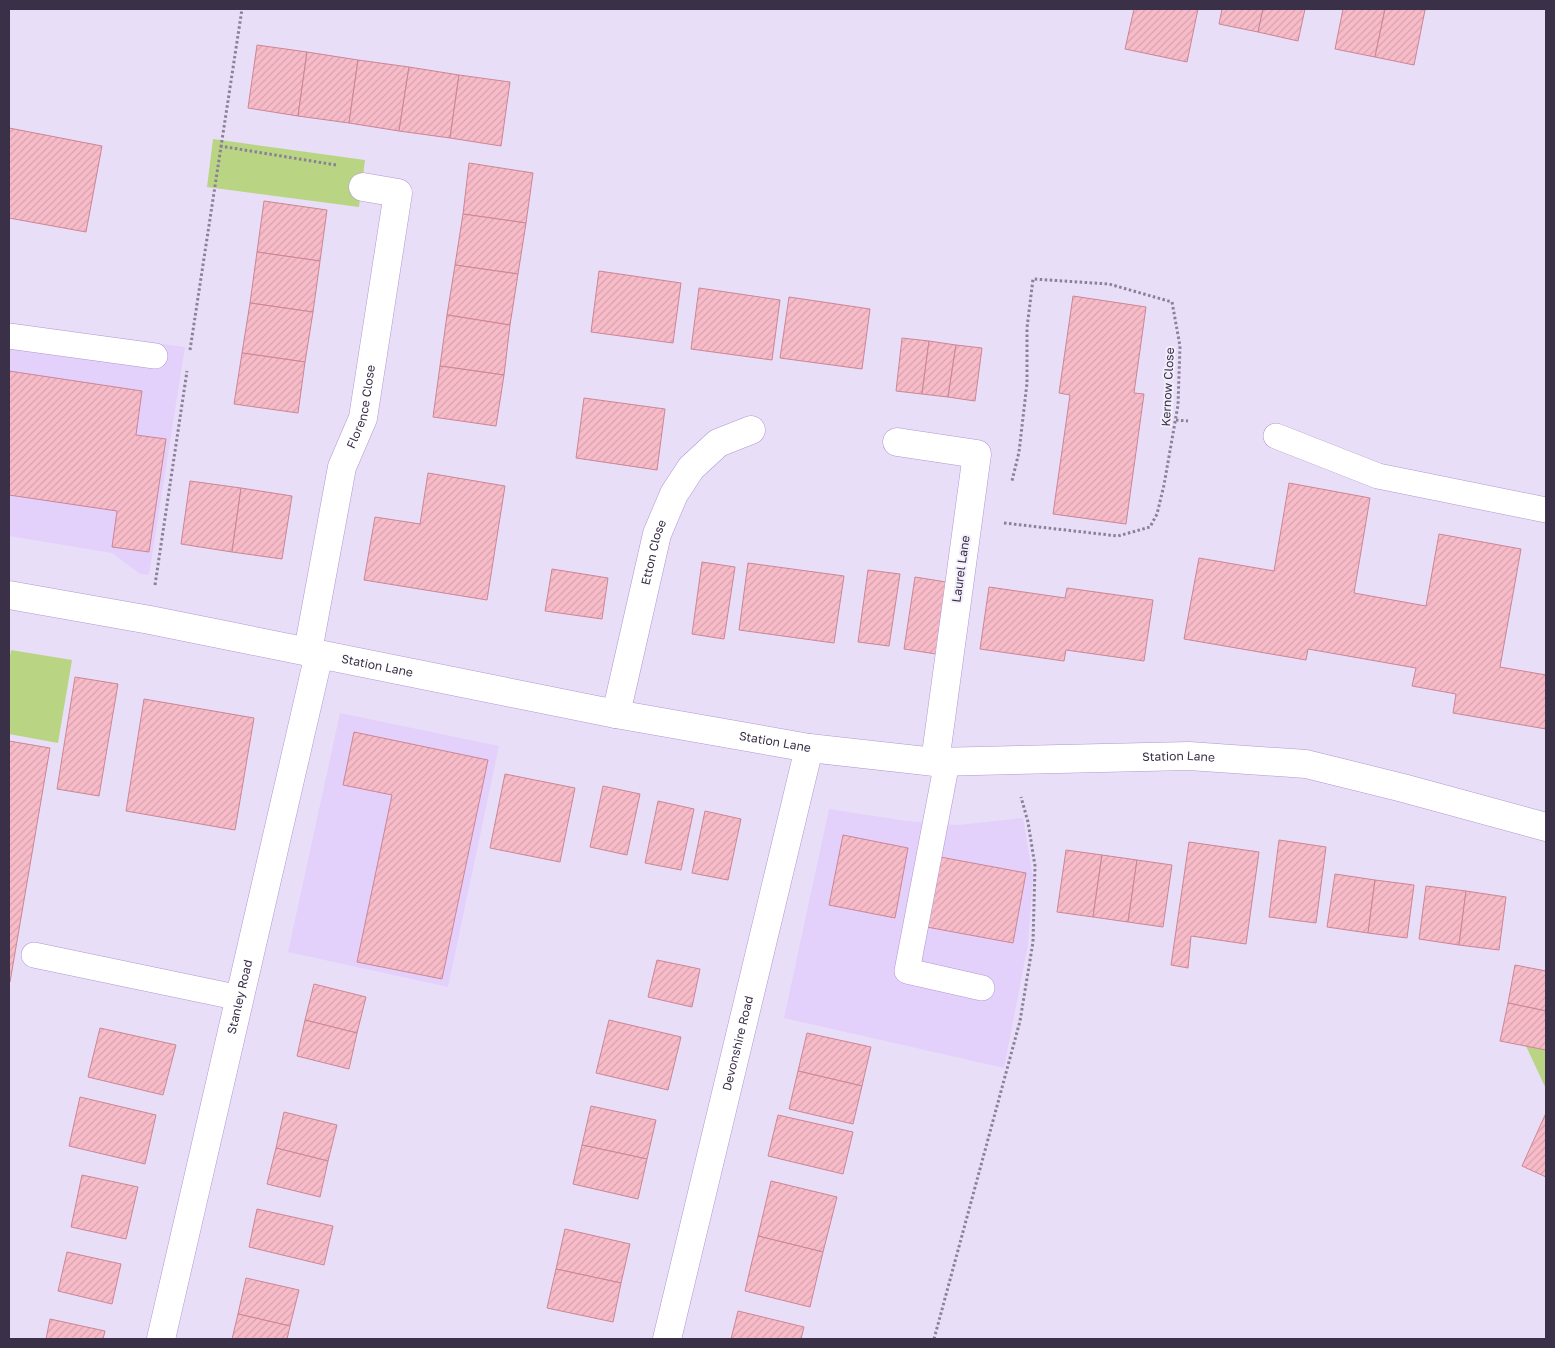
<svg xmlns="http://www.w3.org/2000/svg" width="1555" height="1348" font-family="'Golos Text',sans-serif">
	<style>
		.built { fill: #e3d1fb }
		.grass { fill: #b9d584 }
		.building { fill: url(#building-hatch); stroke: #cc8596 }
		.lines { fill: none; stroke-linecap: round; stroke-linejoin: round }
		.service-casing { stroke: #b197d2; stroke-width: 26 }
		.minor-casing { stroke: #b197d2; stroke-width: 29 }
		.tertiary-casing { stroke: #b197d2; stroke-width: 29 }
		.path { stroke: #8a8098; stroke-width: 3; stroke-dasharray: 2.5 2.5; stroke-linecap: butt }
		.service { stroke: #fff; stroke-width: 25 }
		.minor { stroke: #fff; stroke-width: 28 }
		.tertiary { stroke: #fff; stroke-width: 28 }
		.labels { text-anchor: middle; stroke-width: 4; stroke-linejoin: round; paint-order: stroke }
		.street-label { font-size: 12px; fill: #3a3048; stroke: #f3eefb }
	</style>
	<defs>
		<pattern id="building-hatch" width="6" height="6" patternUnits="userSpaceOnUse" patternTransform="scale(1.25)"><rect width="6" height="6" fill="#f8bcc9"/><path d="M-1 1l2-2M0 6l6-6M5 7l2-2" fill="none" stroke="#d5a2ae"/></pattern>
	</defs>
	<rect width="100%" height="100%" fill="#e9def7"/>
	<g class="built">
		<path d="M 9,323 L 185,347 L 149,575 L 140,574 L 112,553 L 9,536 Z"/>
		<path d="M 340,713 L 499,746 L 448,987 L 288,952 Z"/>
		<path d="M 829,809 L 907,821 L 958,825 L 1023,818 L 1033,877 L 1028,944 L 1004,1068 L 784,1018 Z"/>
	</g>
	<g class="grass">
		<path d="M 213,139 L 365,160 L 359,207 L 207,187 Z"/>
		<path d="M 11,650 L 72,660 L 58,743 L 9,734 L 9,661 Z"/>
		<path d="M 1526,1046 L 1546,1050 L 1546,1089 Z"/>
	</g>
	<g class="building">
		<path d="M 1134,9 L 1198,9 L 1187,62 L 1125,49 Z"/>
		<path d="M 1222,9 L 1263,9 L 1258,32 L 1219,24 Z"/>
		<path d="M 1263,9 L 1305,9 L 1298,41 L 1258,32 Z"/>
		<path d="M 1343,9 L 1385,9 L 1375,57 L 1335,49 Z"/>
		<path d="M 1385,9 L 1418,9 L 1425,10 L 1414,65 L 1375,57 Z"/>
		<path d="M 257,45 L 307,52 L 298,116 L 248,108 Z"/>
		<path d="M 307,52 L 358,60 L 349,123 L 298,116 Z"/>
		<path d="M 358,60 L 409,67 L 399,131 L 349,123 Z"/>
		<path d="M 409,67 L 459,75 L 450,138 L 399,131 Z"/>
		<path d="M 459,75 L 510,82 L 501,146 L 450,138 Z"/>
		<path d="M 9,128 L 102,146 L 86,232 L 9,218 Z"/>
		<path d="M 469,163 L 533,173 L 526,223 L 463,214 Z"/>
		<path d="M 264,201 L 327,210 L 320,261 L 257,252 Z"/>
		<path d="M 463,214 L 526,223 L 518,274 L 455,265 Z"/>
		<path d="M 257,252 L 320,261 L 313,312 L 250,303 Z"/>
		<path d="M 455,265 L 518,274 L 510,325 L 447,315 Z"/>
		<path d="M 599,271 L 681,283 L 673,343 L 591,332 Z"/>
		<path d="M 699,288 L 780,300 L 772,360 L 691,349 Z"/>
		<path d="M 1073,296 L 1146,307 L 1134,393 L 1144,394 L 1126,524 L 1053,514 L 1070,395 L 1059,393 Z"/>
		<path d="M 789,297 L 870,309 L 862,369 L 780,358 Z"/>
		<path d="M 250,303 L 313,312 L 305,362 L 242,353 Z"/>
		<path d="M 447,315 L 510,325 L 504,375 L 440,366 Z"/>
		<path d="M 902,338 L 929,341 L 922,394 L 896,391 Z"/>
		<path d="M 929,341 L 956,345 L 948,397 L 922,394 Z"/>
		<path d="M 956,345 L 982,348 L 975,401 L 948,397 Z"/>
		<path d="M 242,353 L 305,362 L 298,413 L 234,404 Z"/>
		<path d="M 440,366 L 504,375 L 496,426 L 433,417 Z"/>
		<path d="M 9,371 L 142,391 L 136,435 L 166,439 L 149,552 L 112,547 L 117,511 L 9,495 Z"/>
		<path d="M 584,398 L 665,409 L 657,470 L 576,458 Z"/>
		<path d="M 428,473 L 505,486 L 487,600 L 364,580 L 375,517 L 420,524 Z"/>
		<path d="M 190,481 L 241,488 L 232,552 L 181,544 Z"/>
		<path d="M 1289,483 L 1370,498 L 1354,593 L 1426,606 L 1439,534 L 1521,549 L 1500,667 L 1546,675 L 1546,729 L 1453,713 L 1456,694 L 1412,686 L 1416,668 L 1308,649 L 1306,660 L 1184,639 L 1199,558 L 1274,571 Z"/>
		<path d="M 241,488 L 292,496 L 282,559 L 232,552 Z"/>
		<path d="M 702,562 L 735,567 L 724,639 L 692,634 Z"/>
		<path d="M 748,563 L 844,576 L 834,643 L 739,630 Z"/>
		<path d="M 552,569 L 608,578 L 602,619 L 545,611 Z"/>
		<path d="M 868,570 L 900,574 L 889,646 L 858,642 Z"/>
		<path d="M 915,577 L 946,582 L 936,654 L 904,649 Z"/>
		<path d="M 989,587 L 1065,598 L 1067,588 L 1153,600 L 1144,661 L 1066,650 L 1064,661 L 980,649 Z"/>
		<path d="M 75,677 L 118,684 L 99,796 L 57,789 Z"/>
		<path d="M 144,699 L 254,718 L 235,830 L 126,811 Z"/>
		<path d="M 354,732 L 488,760 L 442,979 L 357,962 L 392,795 L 343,785 Z"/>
		<path d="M 9,741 L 50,748 L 10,982 L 9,981 Z"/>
		<path d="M 505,774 L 575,788 L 560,862 L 490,848 Z"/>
		<path d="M 603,786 L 640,794 L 627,855 L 590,847 Z"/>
		<path d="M 658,801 L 694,809 L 681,870 L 645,863 Z"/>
		<path d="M 705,811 L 741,819 L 728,880 L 692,873 Z"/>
		<path d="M 843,835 L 908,848 L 895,918 L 829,905 Z"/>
		<path d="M 1279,840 L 1326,847 L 1316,923 L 1269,917 Z"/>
		<path d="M 1189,842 L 1259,852 L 1246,944 L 1191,936 L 1188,968 L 1171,965 Z"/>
		<path d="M 1066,850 L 1102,855 L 1093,917 L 1057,912 Z"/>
		<path d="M 919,853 L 1026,873 L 1013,943 L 905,923 Z"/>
		<path d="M 1102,855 L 1137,860 L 1128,922 L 1093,917 Z"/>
		<path d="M 1137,860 L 1172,865 L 1163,927 L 1128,922 Z"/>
		<path d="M 1335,874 L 1375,880 L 1368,933 L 1327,927 Z"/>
		<path d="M 1375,880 L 1414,885 L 1407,938 L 1368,933 Z"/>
		<path d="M 1426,886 L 1466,891 L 1459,945 L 1419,939 Z"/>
		<path d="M 1466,891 L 1506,897 L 1499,950 L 1459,945 Z"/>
		<path d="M 657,960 L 700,969 L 692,1007 L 648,997 Z"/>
		<path d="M 1515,965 L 1546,971 L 1546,1011 L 1508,1003 Z"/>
		<path d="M 314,984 L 366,997 L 357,1033 L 305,1020 Z"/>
		<path d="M 1508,1003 L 1546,1011 L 1546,1050 L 1500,1041 Z"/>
		<path d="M 305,1020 L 357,1033 L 349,1069 L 297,1056 Z"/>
		<path d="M 609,1020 L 681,1037 L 668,1090 L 596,1073 Z"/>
		<path d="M 100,1028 L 176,1045 L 163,1095 L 88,1077 Z"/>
		<path d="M 807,1033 L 871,1047 L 862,1086 L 798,1071 Z"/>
		<path d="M 798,1071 L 862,1086 L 853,1124 L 789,1109 Z"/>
		<path d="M 80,1097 L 156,1115 L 145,1164 L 69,1146 Z"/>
		<path d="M 591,1106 L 656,1120 L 647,1159 L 582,1145 Z"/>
		<path d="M 284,1112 L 337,1125 L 328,1161 L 276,1148 Z"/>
		<path d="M 1546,1113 L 1546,1177 L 1522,1166 Z"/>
		<path d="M 778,1115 L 853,1132 L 843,1174 L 768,1156 Z"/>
		<path d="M 582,1145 L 647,1159 L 638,1199 L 573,1184 Z"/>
		<path d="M 276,1148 L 328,1161 L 320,1197 L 267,1184 Z"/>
		<path d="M 82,1175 L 138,1187 L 126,1239 L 71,1227 Z"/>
		<path d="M 771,1181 L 837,1197 L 823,1252 L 758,1236 Z"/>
		<path d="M 257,1209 L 333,1226 L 324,1265 L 249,1247 Z"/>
		<path d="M 565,1229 L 630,1244 L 621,1283 L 556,1269 Z"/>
		<path d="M 758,1236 L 823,1252 L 810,1307 L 745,1291 Z"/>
		<path d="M 67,1252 L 121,1264 L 112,1304 L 58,1291 Z"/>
		<path d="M 556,1269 L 621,1283 L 613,1322 L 547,1308 Z"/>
		<path d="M 246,1278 L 299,1290 L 290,1326 L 238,1314 Z"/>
		<path d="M 738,1311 L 804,1327 L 801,1339 L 731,1339 Z"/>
		<path d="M 238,1314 L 290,1326 L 287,1339 L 232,1339 Z"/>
		<path d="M 50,1319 L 105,1331 L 103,1339 L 46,1339 Z"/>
	</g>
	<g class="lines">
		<g class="service-casing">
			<g id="service">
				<path d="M 9,336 L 155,356"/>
				<path d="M 1276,436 L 1378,476 L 1546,510"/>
				<path d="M 947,762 L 907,971 L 982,988"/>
				<path d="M 34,955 L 240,998"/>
			</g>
		</g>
		<g class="minor-casing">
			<g id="minor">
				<path d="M 897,442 L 977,454 L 935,762"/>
				<path id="s1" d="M 308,651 L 342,467 L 363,418 L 398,193 L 363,187"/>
				<path id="s2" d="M 616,714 L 657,534 L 674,494 L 691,468 L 718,443 L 751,430"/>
				<path id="s3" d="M 161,1339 L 319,654"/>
				<path id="s4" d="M 667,1339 L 809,748"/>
			</g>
		</g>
		<g class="tertiary-casing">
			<g id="tertiary">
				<path id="s5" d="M 9,595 L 150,620 L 616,714 L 809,748 L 935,762 L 1189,756 L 1306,764 L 1403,788 L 1546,827"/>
			</g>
		</g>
		<g class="path">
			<path d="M 220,146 L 336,165"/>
			<path d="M 190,350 L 242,9"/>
			<path d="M 1176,420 L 1188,421"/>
			<path d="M 1004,523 L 1118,536 L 1150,527 L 1157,514 L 1164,485 L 1178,405 L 1180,346 L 1172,302 L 1109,284 L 1033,279 L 1027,328 L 1027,383 L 1019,452 L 1012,481"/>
			<path d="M 155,585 L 187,371"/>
			<path d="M 934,1339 L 1020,1021 L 1033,942 L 1035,866 L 1028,822 L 1021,797"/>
		</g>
		<use href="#service" class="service"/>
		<use href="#minor" class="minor"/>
		<use href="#tertiary" class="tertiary"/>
	</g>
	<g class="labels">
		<g class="street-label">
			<text transform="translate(1168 387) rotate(-87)" y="4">Kernow Close</text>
			<text dy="4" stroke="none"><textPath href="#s1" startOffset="251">Florence Close</textPath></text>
			<text dy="4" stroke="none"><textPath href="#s2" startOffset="166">Etton Close</textPath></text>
			<text transform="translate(961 569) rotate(-82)" y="4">Laurel Lane</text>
			<text dy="4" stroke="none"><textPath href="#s5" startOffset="375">Station Lane</textPath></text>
			<text dy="4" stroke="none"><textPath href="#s5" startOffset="780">Station Lane</textPath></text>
			<text dy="4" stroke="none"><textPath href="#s5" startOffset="1185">Station Lane</textPath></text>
			<text dy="4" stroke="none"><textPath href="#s3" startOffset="351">Stanley Road</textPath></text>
			<text dy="4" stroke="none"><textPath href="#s4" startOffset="304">Devonshire Road</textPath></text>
		</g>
	</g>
	<rect width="1555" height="1348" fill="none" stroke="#3a3048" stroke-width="20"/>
</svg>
